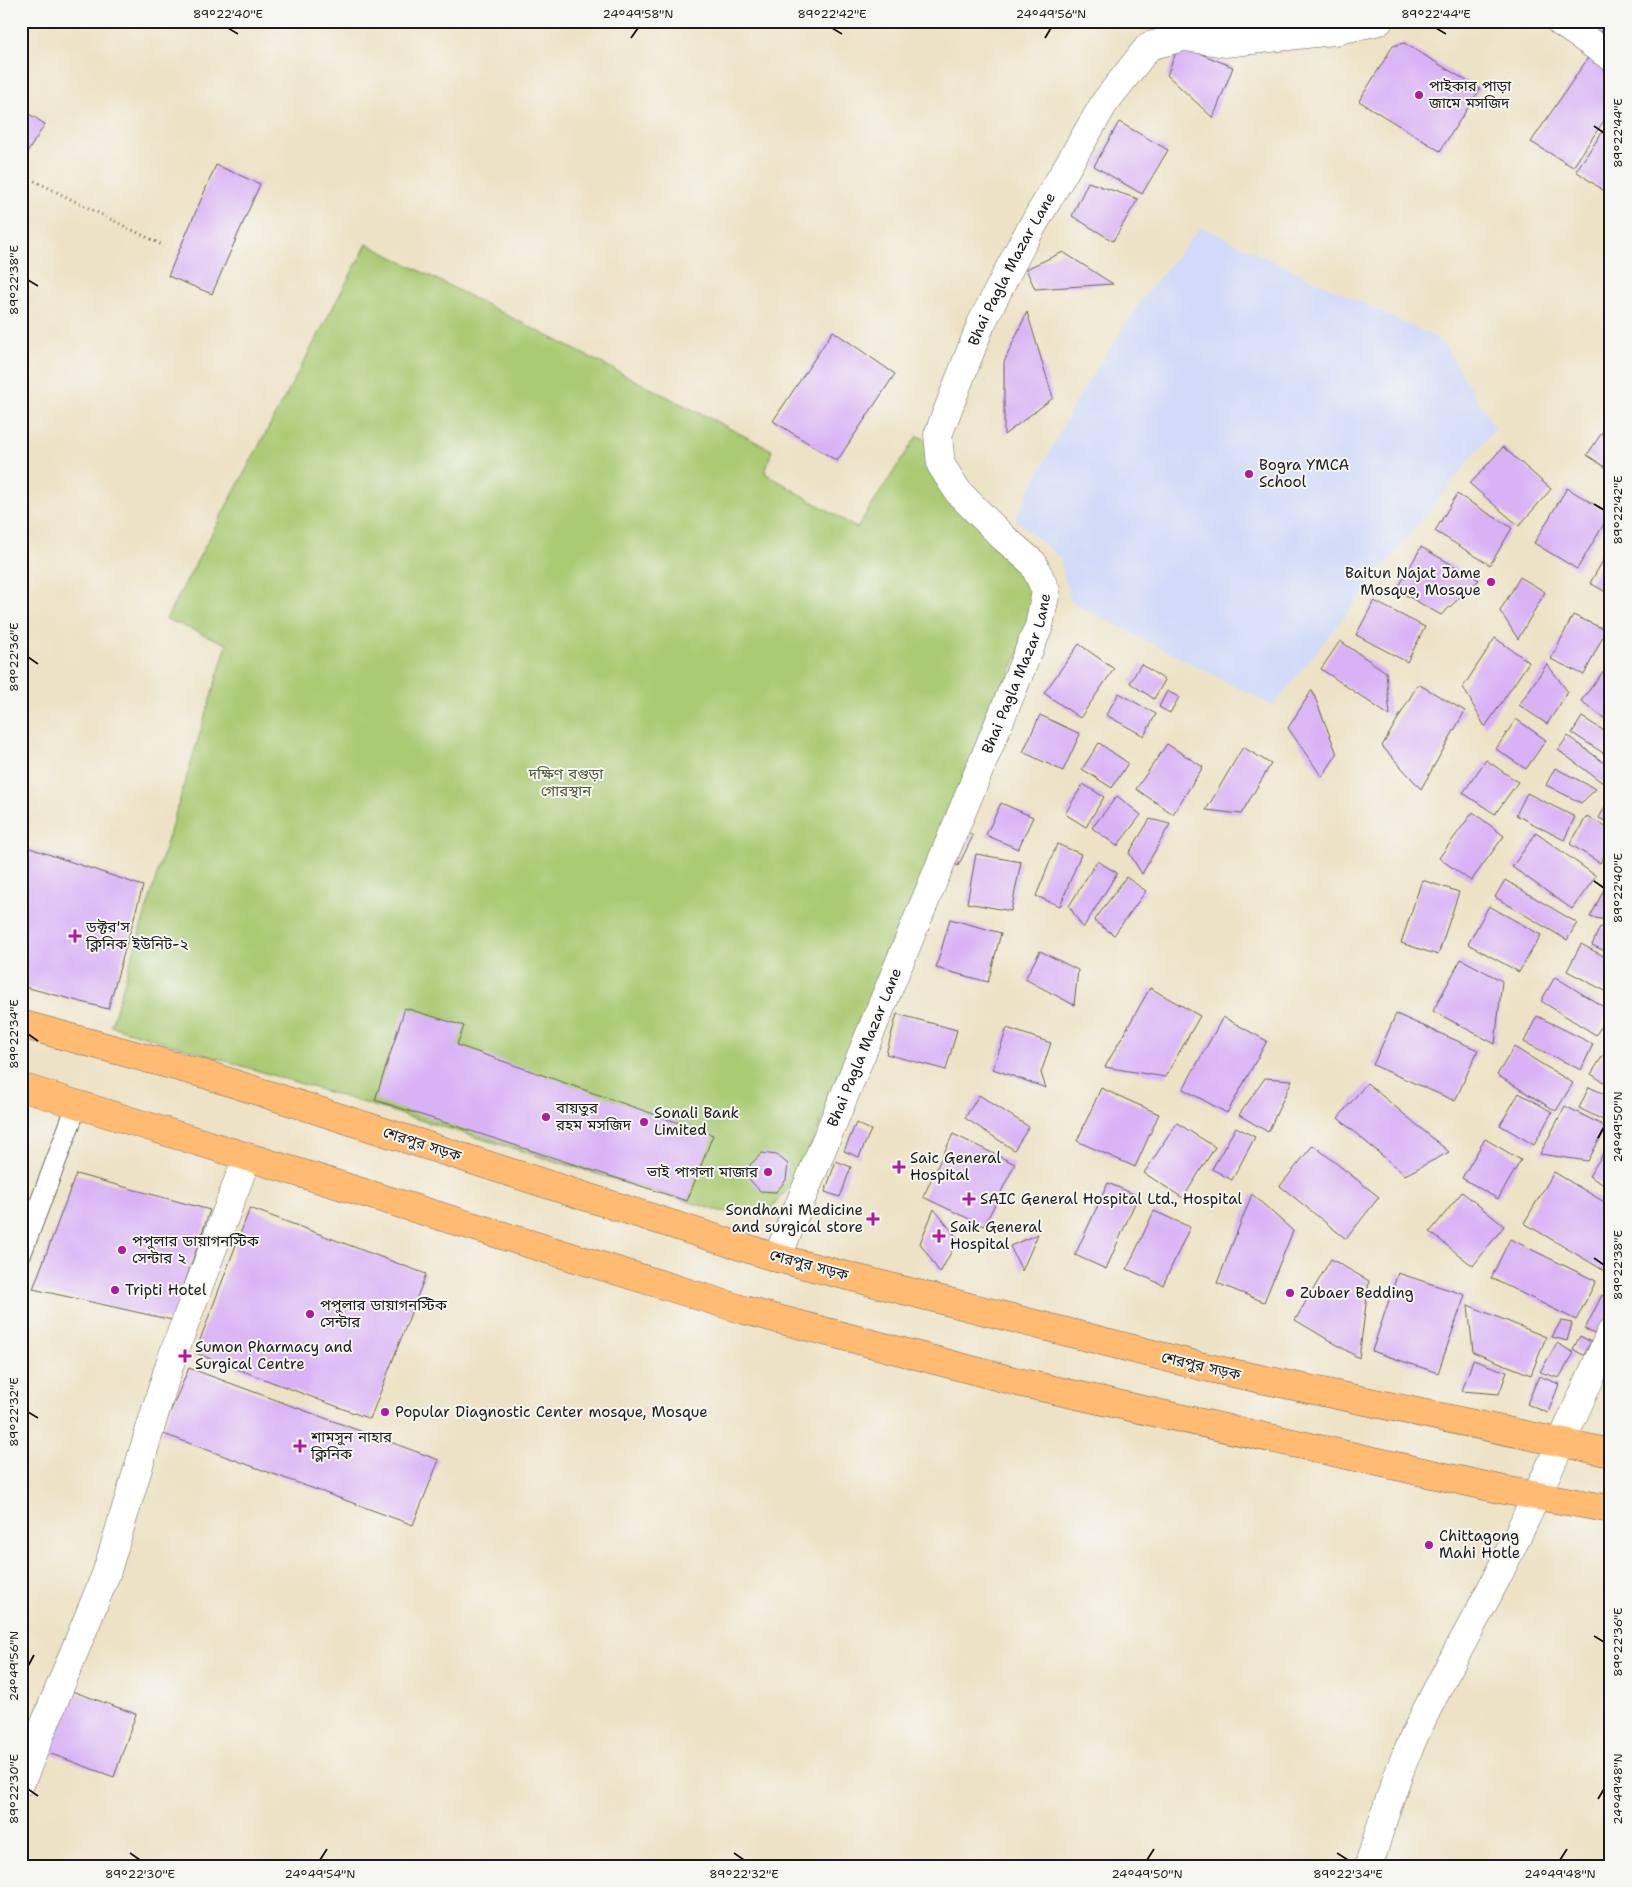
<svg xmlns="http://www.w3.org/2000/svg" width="1632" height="1887" font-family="'Shantell Sans','Noto Sans Bengali',sans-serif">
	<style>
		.built { fill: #d0daf9 }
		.green { fill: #aaca73; stroke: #637348 }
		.building { fill: #d9b2f6 }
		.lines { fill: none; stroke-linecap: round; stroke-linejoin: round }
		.service-casing { stroke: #656157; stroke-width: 22 }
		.minor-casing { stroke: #656157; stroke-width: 29 }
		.trunk-casing { stroke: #656157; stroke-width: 29 }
		.path { stroke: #656157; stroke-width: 3; stroke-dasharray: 1 4; stroke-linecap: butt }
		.service { stroke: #fff; stroke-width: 20 }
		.minor { stroke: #fff; stroke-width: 28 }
		.trunk { stroke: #ffbb71; stroke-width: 28 }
		.ticks { fill: none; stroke: #1c1c1c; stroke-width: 2 }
		.poi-dot { fill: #b5179e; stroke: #f6f6f2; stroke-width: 2 }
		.labels { text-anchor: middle; stroke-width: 4; stroke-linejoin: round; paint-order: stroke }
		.poi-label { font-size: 15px; fill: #1c1c1c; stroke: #f6f6f2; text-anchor: start }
		.street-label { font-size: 15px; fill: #1c1c1c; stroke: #f6f6f2 }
		.park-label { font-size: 15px; fill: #4e593a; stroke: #f6f6f2 }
		.neatline { fill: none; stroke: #1c1c1c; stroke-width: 2 }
		.ticks-label { font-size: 12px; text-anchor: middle; fill: #1c1c1c }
	</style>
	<rect width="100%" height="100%" fill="#f6f6f2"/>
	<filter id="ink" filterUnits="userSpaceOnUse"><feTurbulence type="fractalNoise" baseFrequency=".02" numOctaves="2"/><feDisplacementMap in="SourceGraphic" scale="10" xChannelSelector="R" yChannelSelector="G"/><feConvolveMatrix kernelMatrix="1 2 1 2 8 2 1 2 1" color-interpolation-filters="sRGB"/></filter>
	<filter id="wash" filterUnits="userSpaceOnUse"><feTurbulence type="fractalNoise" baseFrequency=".0096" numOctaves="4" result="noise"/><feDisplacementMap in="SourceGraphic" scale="20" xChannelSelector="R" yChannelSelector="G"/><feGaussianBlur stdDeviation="1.12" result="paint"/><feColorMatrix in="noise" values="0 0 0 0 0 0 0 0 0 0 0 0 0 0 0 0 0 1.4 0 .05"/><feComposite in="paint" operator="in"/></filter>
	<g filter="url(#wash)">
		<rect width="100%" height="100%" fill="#ede2c5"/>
		<path class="built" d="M 1201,227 L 1441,340 L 1495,428 L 1273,706 L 1070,601 L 1060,558 L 1015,519 L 1077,399 L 1145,295 Z"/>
		<path class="green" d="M 367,244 L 772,450 L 765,473 L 857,528 L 917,436 L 931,441 L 1033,581 L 1030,626 L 797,1179 L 765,1215 L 719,1211 L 111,1026 L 227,644 L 166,619 Z"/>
		<g id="blocks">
			<g class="building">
				<path d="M 1272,21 L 1287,21 L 1282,28 Z"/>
				<path d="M 1607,21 L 1611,21 L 1611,50 L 1596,39 Z"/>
				<path d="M 1404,43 L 1480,89 L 1440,151 L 1359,101 L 1393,46 Z"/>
				<path d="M 1179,45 L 1233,67 L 1213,118 L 1167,75 Z"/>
				<path d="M 1590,55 L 1611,69 L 1611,110 L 1573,167 L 1531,142 Z"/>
				<path d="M 21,109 L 45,124 L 27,153 L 21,149 Z"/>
				<path d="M 1611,119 L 1611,196 L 1576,171 Z"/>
				<path d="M 1119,122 L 1168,150 L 1142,194 L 1094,166 Z"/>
				<path d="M 216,165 L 260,184 L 212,294 L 168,276 Z"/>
				<path d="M 1088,182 L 1138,199 L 1113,241 L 1072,216 Z"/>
				<path d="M 1063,252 L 1113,284 L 1035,289 L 1026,269 Z"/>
				<path d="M 1027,312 L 1053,398 L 1004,435 L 1004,362 Z"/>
				<path d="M 833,331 L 895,374 L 837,461 L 773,421 Z"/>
				<path d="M 1611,419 L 1611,471 L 1587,455 Z"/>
				<path d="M 1503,447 L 1551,489 L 1519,526 L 1470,484 Z"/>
				<path d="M 1567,488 L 1610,514 L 1577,569 L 1534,543 Z"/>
				<path d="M 1457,494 L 1512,528 L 1490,565 L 1435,531 Z"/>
				<path d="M 1421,547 L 1479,580 L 1441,615 L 1397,590 Z"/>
				<path d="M 1611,547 L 1611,595 L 1590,583 Z"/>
				<path d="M 1520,577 L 1545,592 L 1518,639 L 1500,611 Z"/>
				<path d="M 1374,601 L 1425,627 L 1407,662 L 1356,635 Z"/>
				<path d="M 1573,615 L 1606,630 L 1584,675 L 1551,659 Z"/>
				<path d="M 1495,638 L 1529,662 L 1485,727 L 1463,687 Z"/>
				<path d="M 1340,641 L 1386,672 L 1390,716 L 1321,669 Z"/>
				<path d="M 1079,644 L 1114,669 L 1080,718 L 1044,693 Z"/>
				<path d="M 1611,652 L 1611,664 L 1605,660 Z"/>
				<path d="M 1141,664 L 1165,680 L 1154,699 L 1130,683 Z"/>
				<path d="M 1547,664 L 1568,692 L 1547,724 L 1519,705 Z"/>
				<path d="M 1603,672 L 1611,678 L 1611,723 L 1581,701 Z"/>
				<path d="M 1418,684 L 1465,711 L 1421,789 L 1382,746 Z"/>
				<path d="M 1312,690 L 1337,754 L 1322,777 L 1288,728 Z"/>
				<path d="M 1167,691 L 1179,697 L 1170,713 L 1159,707 Z"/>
				<path d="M 1119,693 L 1156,714 L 1144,736 L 1106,715 Z"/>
				<path d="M 1040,715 L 1080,734 L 1063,771 L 1023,752 Z"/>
				<path d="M 1582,717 L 1611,735 L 1611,758 L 1572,733 Z"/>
				<path d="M 1516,719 L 1546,740 L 1526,769 L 1496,749 Z"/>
				<path d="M 1568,736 L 1611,768 L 1611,773 L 1603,783 L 1558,750 Z"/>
				<path d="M 1099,743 L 1128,763 L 1112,788 L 1082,769 Z"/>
				<path d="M 1167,744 L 1203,767 L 1173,814 L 1136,789 Z"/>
				<path d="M 1243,747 L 1271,764 L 1241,814 L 1206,810 Z"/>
				<path d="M 1486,760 L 1518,782 L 1495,814 L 1463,793 Z"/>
				<path d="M 1555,768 L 1596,789 L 1581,803 L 1546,785 Z"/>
				<path d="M 1083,784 L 1104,797 L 1086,827 L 1065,814 Z"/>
				<path d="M 1527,793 L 1575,817 L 1564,840 L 1516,815 Z"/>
				<path d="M 1117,796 L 1141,815 L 1117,846 L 1092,828 Z"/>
				<path d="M 1001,803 L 1033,817 L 1018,849 L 986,835 Z"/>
				<path d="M 1606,805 L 1611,808 L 1611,824 L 1599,818 Z"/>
				<path d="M 1473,812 L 1504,836 L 1471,881 L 1439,858 Z"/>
				<path d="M 1587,816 L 1611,830 L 1611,846 L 1600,863 L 1570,844 Z"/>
				<path d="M 1150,819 L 1170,824 L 1142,874 L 1129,853 Z"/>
				<path d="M 961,830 L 973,836 L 958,866 L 947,860 Z"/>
				<path d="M 1536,833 L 1596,876 L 1572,909 L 1512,867 Z"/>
				<path d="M 1057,844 L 1081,854 L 1060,906 L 1036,896 Z"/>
				<path d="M 21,845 L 143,886 L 108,1009 L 21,986 Z"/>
				<path d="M 976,854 L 1021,862 L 1011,911 L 967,903 Z"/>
				<path d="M 1097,861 L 1117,873 L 1083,928 L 1069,906 Z"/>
				<path d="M 1611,876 L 1611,921 L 1590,917 Z"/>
				<path d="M 1126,877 L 1146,891 L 1114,935 L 1094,921 Z"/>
				<path d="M 1422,880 L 1459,892 L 1438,955 L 1401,943 Z"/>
				<path d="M 1505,880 L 1577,923 L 1567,940 L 1495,897 Z"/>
				<path d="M 1489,906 L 1541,935 L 1519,972 L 1468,944 Z"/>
				<path d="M 950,919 L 1001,933 L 988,982 L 936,968 Z"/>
				<path d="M 1600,927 L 1611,932 L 1611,954 L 1592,945 Z"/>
				<path d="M 1581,944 L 1611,960 L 1611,994 L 1567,971 Z"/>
				<path d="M 1040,951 L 1078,970 L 1074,1005 L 1025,979 Z"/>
				<path d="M 1461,959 L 1502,981 L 1495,1044 L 1433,1011 Z"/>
				<path d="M 1555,977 L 1610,1011 L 1596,1035 L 1541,1001 Z"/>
				<path d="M 1150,988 L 1200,1016 L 1165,1077 L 1105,1067 Z"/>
				<path d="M 405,1008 L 464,1026 L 457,1045 L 713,1135 L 687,1201 L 375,1100 Z"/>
				<path d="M 897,1014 L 957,1030 L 946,1070 L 886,1054 Z"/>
				<path d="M 1396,1014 L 1478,1050 L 1455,1101 L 1373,1065 Z"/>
				<path d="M 1537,1016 L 1593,1044 L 1581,1070 L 1524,1042 Z"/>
				<path d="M 1223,1017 L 1267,1041 L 1227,1113 L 1183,1089 Z"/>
				<path d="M 1007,1028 L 1051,1043 L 1041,1073 L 1046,1088 L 993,1069 Z"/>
				<path d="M 1611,1043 L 1611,1087 L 1591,1074 Z"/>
				<path d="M 1514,1047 L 1573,1083 L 1556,1111 L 1497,1075 Z"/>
				<path d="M 1265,1078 L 1292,1080 L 1268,1132 L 1239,1115 Z"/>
				<path d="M 1367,1083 L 1449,1152 L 1405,1175 L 1338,1118 Z"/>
				<path d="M 1589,1087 L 1611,1097 L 1611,1105 L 1603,1120 L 1579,1108 Z"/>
				<path d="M 1101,1088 L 1159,1114 L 1135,1167 L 1077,1141 Z"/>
				<path d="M 1519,1093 L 1552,1112 L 1534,1145 L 1500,1125 Z"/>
				<path d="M 979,1095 L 1029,1127 L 1014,1150 L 965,1118 Z"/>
				<path d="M 1565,1106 L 1606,1127 L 1588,1161 L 1540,1154 Z"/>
				<path d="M 856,1123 L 871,1130 L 859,1157 L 844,1151 Z"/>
				<path d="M 1177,1123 L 1215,1147 L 1183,1198 L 1144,1173 Z"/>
				<path d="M 1236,1127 L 1255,1137 L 1232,1180 L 1212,1169 Z"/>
				<path d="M 953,1134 L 1015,1164 L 984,1226 L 923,1197 Z"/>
				<path d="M 1485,1139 L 1521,1160 L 1498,1199 L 1462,1178 Z"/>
				<path d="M 1313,1145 L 1379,1197 L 1346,1239 L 1280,1186 Z"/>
				<path d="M 1608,1146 L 1611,1148 L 1611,1174 L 1604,1185 L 1589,1176 Z"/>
				<path d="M 762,1153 L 777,1155 L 788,1164 L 786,1180 L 776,1192 L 760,1191 L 750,1180 L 750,1165 Z"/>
				<path d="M 836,1161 L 851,1167 L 840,1197 L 825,1192 Z"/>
				<path d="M 1554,1172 L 1611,1206 L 1611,1244 L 1608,1273 L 1524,1223 Z"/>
				<path d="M 76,1174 L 210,1210 L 172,1320 L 33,1289 Z"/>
				<path d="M 1108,1183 L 1138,1196 L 1106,1269 L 1075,1255 Z"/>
				<path d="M 1611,1186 L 1611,1201 L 1604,1196 Z"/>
				<path d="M 1462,1192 L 1504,1226 L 1473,1266 L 1430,1232 Z"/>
				<path d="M 1252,1194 L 1293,1231 L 1264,1302 L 1217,1283 Z"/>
				<path d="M 250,1208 L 426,1274 L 370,1419 L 195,1353 Z"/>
				<path d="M 934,1209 L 958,1239 L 940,1273 L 920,1243 Z"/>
				<path d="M 1154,1211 L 1190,1227 L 1163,1285 L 1127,1269 Z"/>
				<path d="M 1038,1234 L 1022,1271 L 1010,1246 Z"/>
				<path d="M 1510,1239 L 1596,1281 L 1576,1320 L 1491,1278 Z"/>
				<path d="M 1331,1259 L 1369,1281 L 1359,1358 L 1295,1320 Z"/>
				<path d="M 1398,1273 L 1465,1295 L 1438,1373 L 1372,1351 Z"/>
				<path d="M 1611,1276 L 1611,1288 L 1605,1283 Z"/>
				<path d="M 1602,1295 L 1611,1299 L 1611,1325 L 1604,1339 L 1585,1329 Z"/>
				<path d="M 1468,1305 L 1546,1337 L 1531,1375 L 1473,1352 Z"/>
				<path d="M 1561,1321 L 1572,1323 L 1567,1341 L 1552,1337 Z"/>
				<path d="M 1580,1336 L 1591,1342 L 1583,1355 L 1573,1349 Z"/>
				<path d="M 1557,1343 L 1574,1353 L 1559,1378 L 1540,1372 Z"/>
				<path d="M 1473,1360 L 1507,1372 L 1499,1394 L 1462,1391 Z"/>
				<path d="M 189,1368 L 439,1460 L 413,1525 L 161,1433 Z"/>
				<path d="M 1539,1376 L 1559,1384 L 1548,1413 L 1527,1404 Z"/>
				<path d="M 69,1690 L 136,1714 L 114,1777 L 46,1752 Z"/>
			</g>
		</g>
	</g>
	<g filter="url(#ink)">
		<use href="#blocks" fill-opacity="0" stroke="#656157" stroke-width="1"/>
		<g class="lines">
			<g class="service-casing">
				<path id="service" d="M 21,1254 L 77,1105"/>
			</g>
			<g class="minor-casing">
				<g id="minor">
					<path d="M 1559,21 L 1611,57"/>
					<path id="s1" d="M 777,1258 L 1039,626 L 1046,591 L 1033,563 L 1004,538 L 959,493 L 941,465 L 938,435 L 981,324 L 1022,244 L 1105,102 L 1149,46 L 1184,37 L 1225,43 L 1334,31 L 1379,21"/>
					<path d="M 21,1782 L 106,1574 L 170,1363 L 247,1157"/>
					<path d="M 1369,1866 C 1380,1828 1391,1791 1406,1755 C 1431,1695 1465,1640 1494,1583 C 1536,1501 1573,1416 1611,1332"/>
				</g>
			</g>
			<g class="trunk-casing">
				<g id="trunk">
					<path d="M 21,1024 L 204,1074 L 777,1258 L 1204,1367 L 1611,1453"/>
					<path d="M 21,1087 L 744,1310 L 1018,1382 L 1504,1490 L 1611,1509"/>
				</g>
			</g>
			<path class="path" d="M 21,174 L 164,246"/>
			<use href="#service" class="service"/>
			<use href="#minor" class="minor"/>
			<use href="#trunk" class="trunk"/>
		</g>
	</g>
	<path class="ticks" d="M 228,28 L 238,34M 832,28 L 842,34M 1436,28 L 1446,34M 631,38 L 638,28M 1045,38 L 1051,28M 1594,126 L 1604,133M 28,280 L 38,286M 1594,504 L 1604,510M 28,657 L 38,664M 1594,881 L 1604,888M 28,1034 L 38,1041M 1598,1138 L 1604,1127M 1594,1258 L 1604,1265M 28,1412 L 38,1418M 1594,1636 L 1604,1642M 28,1666 L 34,1655M 28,1789 L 38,1796M 1598,1799 L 1604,1789M 130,1853 L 140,1860M 734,1853 L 744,1860M 1337,1853 L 1348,1860M 320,1860 L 327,1849M 1147,1860 L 1154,1849M 1560,1860 L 1567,1849"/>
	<g class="poi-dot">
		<circle cx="1419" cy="95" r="5"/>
		<circle cx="1249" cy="474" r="5"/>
		<circle cx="1491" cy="582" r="5"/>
		<path d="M72.5 928.5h5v5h5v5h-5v5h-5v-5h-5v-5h5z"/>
		<circle cx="546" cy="1117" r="5"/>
		<circle cx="644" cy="1122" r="5"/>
		<path d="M896.5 1159.5h5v5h5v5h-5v5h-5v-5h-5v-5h5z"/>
		<circle cx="768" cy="1172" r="5"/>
		<path d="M966.5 1191.5h5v5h5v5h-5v5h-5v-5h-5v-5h5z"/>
		<path d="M870.5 1211.5h5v5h5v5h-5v5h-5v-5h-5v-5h5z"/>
		<path d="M936.5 1228.5h5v5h5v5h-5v5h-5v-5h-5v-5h5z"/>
		<circle cx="122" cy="1250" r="5"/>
		<circle cx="115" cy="1290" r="5"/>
		<circle cx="1290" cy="1293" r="5"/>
		<circle cx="310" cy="1314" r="5"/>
		<path d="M182.5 1348.5h5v5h5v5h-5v5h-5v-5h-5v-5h5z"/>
		<circle cx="385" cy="1412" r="5"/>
		<path d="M297.5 1438.5h5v5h5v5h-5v5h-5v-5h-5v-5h5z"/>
		<circle cx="1429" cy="1545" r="5"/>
	</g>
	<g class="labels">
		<g class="poi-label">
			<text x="1429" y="91">পাইকার পাড়া<tspan x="1429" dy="17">জামে মসজিদ</tspan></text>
			<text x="1259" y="470">Bogra YMCA<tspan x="1259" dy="17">School</tspan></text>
			<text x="1481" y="578" text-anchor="end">Baitun Najat Jame<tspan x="1481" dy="17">Mosque, Mosque</tspan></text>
			<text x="86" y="932">ডক্টর'স<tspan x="86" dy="17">ক্লিনিক ইউনিট-২</tspan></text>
			<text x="556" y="1113">বায়তুর<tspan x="556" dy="17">রহম মসজিদ</tspan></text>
			<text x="654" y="1118">Sonali Bank<tspan x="654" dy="17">Limited</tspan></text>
			<text x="910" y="1163">Saic General<tspan x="910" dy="17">Hospital</tspan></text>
			<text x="758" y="1177" text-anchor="end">ভাই পাগলা মাজার</text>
			<text x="980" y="1204">SAIC General Hospital Ltd., Hospital</text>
			<text x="863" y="1215" text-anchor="end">Sondhani Medicine<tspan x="863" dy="17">and surgical store</tspan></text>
			<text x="950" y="1232">Saik General<tspan x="950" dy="17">Hospital</tspan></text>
			<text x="132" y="1246">পপুলার ডায়াগনস্টিক<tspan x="132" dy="17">সেন্টার ২</tspan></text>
			<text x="125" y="1295">Tripti Hotel</text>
			<text x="1300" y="1298">Zubaer Bedding</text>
			<text x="320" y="1310">পপুলার ডায়াগনস্টিক<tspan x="320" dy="17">সেন্টার</tspan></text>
			<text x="195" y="1352">Sumon Pharmacy and<tspan x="195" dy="17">Surgical Centre</tspan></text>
			<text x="395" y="1417">Popular Diagnostic Center mosque, Mosque</text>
			<text x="311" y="1442">শামসুন নাহার<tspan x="311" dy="17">ক্লিনিক</tspan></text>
			<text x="1439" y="1541">Chittagong<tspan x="1439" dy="17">Mahi Hotle</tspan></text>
		</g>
		<g class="street-label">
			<text dy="5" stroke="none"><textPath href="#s1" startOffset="1098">Bhai Pagla Mazar Lane</textPath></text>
			<text dy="5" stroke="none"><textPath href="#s1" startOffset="632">Bhai Pagla Mazar Lane</textPath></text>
			<text dy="5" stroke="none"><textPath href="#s1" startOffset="228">Bhai Pagla Mazar Lane</textPath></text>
			<text transform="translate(422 1144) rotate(18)" y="5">শেরপুর সড়ক</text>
			<text transform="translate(809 1265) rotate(15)" y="5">শেরপুর সড়ক</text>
			<text transform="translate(1201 1366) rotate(13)" y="5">শেরপুর সড়ক</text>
		</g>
		<g class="park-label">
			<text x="566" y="779">দক্ষিণ বগুড়া<tspan x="566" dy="17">গোরস্থান</tspan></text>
		</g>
	</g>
	<rect width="1632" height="1887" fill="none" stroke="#f6f6f2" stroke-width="55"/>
	<rect x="28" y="28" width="1576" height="1832" class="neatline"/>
	<g class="ticks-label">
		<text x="228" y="18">89°22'40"E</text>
		<text x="638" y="18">24°49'58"N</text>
		<text x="832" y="18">89°22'42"E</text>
		<text x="1051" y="18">24°49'56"N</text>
		<text x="1436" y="18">89°22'44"E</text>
		<text transform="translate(1618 133) rotate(-90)" y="4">89°22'44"E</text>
		<text transform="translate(14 280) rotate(-90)" y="4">89°22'38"E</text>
		<text transform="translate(1618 510) rotate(-90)" y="4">89°22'42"E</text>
		<text transform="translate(14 657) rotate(-90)" y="4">89°22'36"E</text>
		<text transform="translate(1618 888) rotate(-90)" y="4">89°22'40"E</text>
		<text transform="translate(14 1034) rotate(-90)" y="4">89°22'34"E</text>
		<text transform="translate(1618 1127) rotate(-90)" y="4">24°49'50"N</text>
		<text transform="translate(1618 1265) rotate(-90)" y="4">89°22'38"E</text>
		<text transform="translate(14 1412) rotate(-90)" y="4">89°22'32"E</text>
		<text transform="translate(1618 1642) rotate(-90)" y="4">89°22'36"E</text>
		<text transform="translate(14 1666) rotate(-90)" y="4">24°49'56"N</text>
		<text transform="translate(1618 1789) rotate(-90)" y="4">24°49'48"N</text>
		<text transform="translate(14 1789) rotate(-90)" y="4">89°22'30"E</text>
		<text x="140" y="1878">89°22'30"E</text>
		<text x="320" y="1878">24°49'54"N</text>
		<text x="744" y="1878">89°22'32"E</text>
		<text x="1147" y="1878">24°49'50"N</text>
		<text x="1348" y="1878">89°22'34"E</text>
		<text x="1560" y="1878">24°49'48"N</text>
	</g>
</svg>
